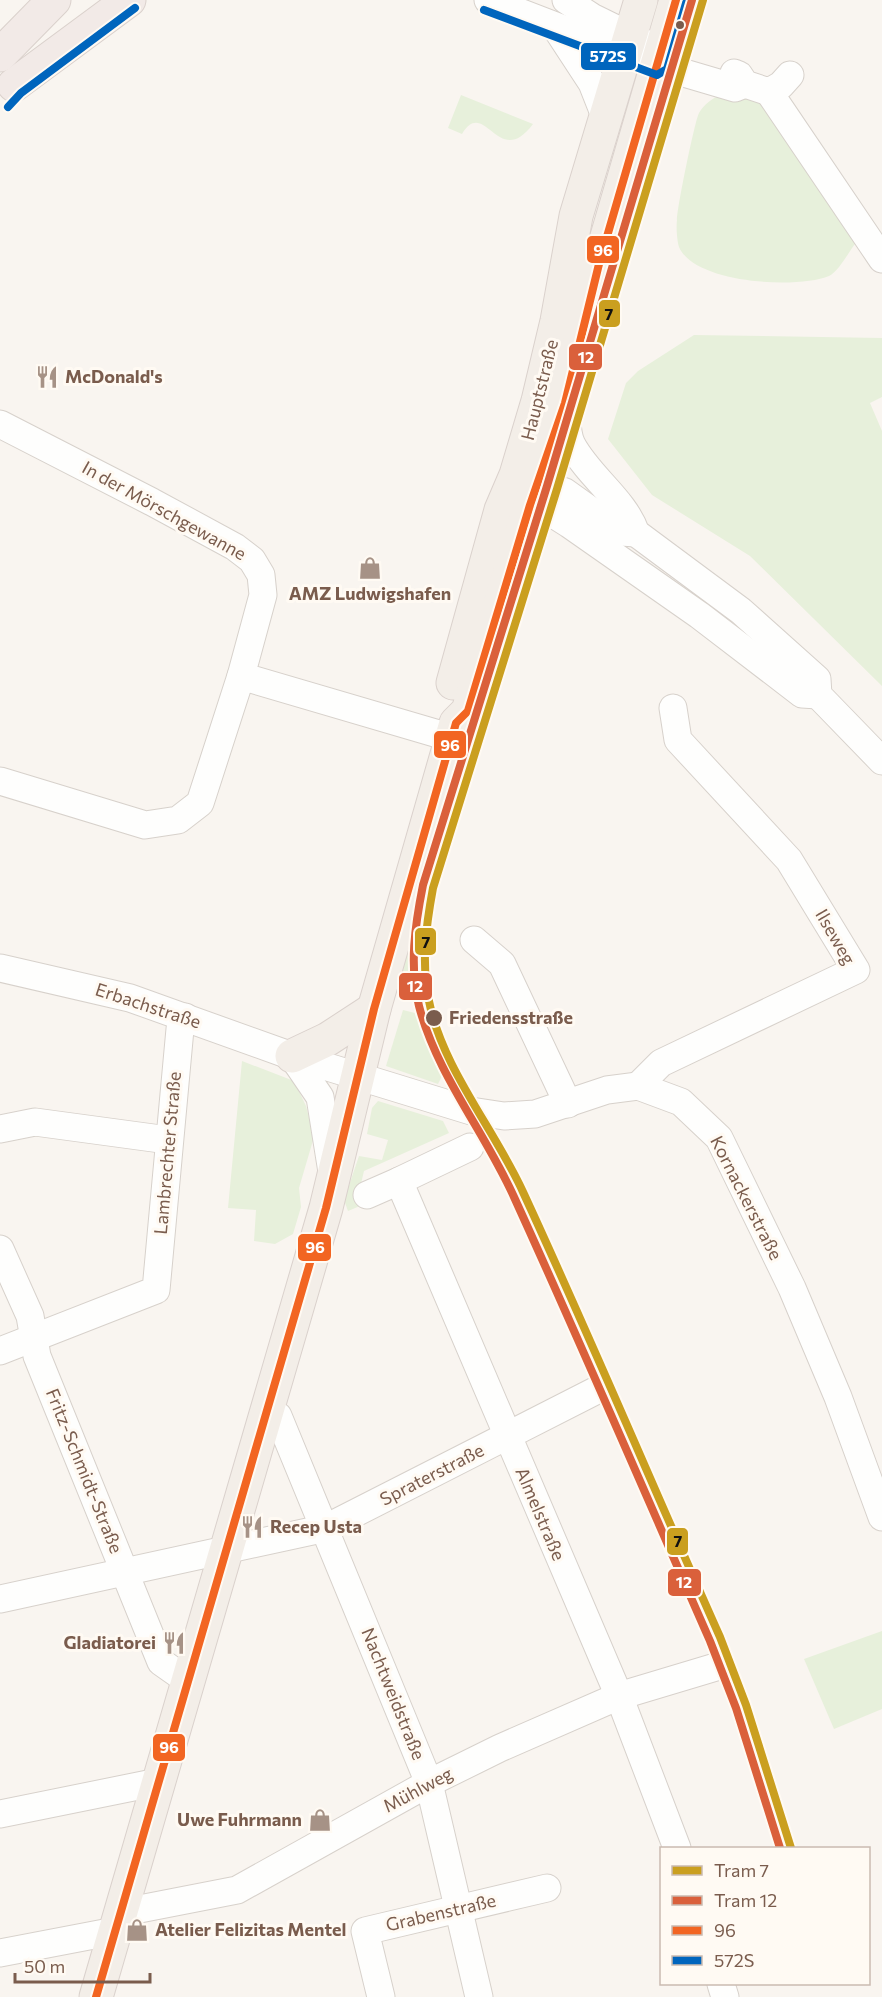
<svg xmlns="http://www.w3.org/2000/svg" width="882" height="1997" font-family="Commissioner,sans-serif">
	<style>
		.green { fill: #e7f0db }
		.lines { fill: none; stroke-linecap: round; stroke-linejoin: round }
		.minor-casing { stroke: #d7d1cb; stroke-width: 29 }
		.major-casing { stroke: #dad1cc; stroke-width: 35 }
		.highway-casing { stroke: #dad1cc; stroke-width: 35 }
		.minor { stroke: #fefefd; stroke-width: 27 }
		.major { stroke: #f3eee8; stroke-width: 33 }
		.highway { stroke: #f2eae7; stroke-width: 33 }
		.bus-1-casing { stroke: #fffaf3; stroke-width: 12 }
		.bus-2-casing { stroke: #fffaf3; stroke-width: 12 }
		.bus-1 { stroke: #f26522; stroke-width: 8 }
		.bus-2 { stroke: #0065bd; stroke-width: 8 }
		.tram-1-casing { stroke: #fffaf3; stroke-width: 12 }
		.tram-2-casing { stroke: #fffaf3; stroke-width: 12 }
		.tram-1 { stroke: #ca9f1f; stroke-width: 8 }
		.tram-2 { stroke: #da603b; stroke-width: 8 }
		.bus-dot { fill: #7a5c4d; stroke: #fffaf3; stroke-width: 2 }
		.labels { text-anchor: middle; stroke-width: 6; stroke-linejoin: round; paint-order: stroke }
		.poi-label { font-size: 18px; font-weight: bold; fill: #7a5c4d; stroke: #fffaf3; text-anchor: start }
		.street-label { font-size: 18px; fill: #7a5c4d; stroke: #fffaf3 }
		.stop-label { font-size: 18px; font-weight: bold; fill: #7a5c4d; stroke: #fffaf3; text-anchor: start }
		.line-badge { stroke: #fffaf3; stroke-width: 2 }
		.badge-label { font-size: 16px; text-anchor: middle; font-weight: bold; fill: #fff }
		.pale-badge-label { font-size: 16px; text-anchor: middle; font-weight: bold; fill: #111 }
	</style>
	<rect width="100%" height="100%" fill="#f9f5f0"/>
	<g class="green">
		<path d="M 745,86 L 757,90 L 855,244 C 848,253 839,271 829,276 C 798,289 695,284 679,247 C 677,241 676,227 677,220 C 677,208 695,120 699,113 C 709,96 728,92 745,86 Z"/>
		<path d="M 461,95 L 533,124 C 498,171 485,96 462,134 L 448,128 Z"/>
		<path d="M 694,335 L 882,338 L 882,397 L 870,403 L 882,431 L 882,686 L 750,556 L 652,495 L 608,439 L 626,383 L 638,371 Z"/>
		<path d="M 411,932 L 417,1000 L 398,995 Z"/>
		<path d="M 403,1010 L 419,1014 L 443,1074 L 438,1084 L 386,1066 Z"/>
		<path d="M 242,1061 L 294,1081 L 306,1106 L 314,1137 L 299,1188 L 301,1207 L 293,1234 L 275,1244 L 254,1241 L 256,1210 L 228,1208 Z"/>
		<path d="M 378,1101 L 443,1121 L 449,1133 L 364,1171 L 358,1196 L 360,1206 L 348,1211 L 344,1200 L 359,1156 L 382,1160 L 388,1140 L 367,1134 L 372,1108 Z"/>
		<path d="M 882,1631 L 882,1709 L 834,1729 L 804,1659 Z"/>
	</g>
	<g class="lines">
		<g class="minor-casing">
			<g id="minor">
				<path d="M 488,0 L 657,65 L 735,88 L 745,84"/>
				<path d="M 566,0 L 592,17 L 649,45"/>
				<path d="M 556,28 L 592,83 L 605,116"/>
				<path d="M 734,73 L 739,75 L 745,84 L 769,92 L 781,85 L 790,75"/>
				<path d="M 769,92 L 882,259"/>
				<path d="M 565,403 C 567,416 566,434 572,445 C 589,477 624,499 636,533 L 741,611 L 817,679 L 818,695 L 882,761"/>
				<path d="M 0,424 L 152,502 L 235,547 L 252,560 L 261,575 L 263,595 L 241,676 L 452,738"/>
				<path d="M 520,476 L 565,492 L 621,532 L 636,533"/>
				<path d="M 522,488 L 530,505 L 550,512 L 569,524 L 699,615 L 802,694 L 818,695"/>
				<path d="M 0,781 L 145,825 L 178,820 L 200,803 L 241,676"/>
				<path d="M 474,940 L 502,964 L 568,1104"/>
				<path d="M 0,968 L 130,998 L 292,1056 L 471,1111 L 504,1116 L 535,1114 L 607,1090 L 638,1086 L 681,1102 L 719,1138 L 792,1288 L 838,1397 L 882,1517"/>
				<path d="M 292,1056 L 320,1097 L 332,1172"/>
				<path d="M 638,1086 L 661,1063 L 856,970 L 789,860 L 678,740 L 673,708"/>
				<path d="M 0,1129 L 35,1122 L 168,1140"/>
				<path d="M 399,1181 L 470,1147"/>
				<path d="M 367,1195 L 399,1181 L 619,1696 L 677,1848"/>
				<path d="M 0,1249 L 30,1316 L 37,1356 L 161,1662 L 188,1681"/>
				<path d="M 0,1351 L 156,1290 L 180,1029 L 185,1017"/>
				<path d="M 266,1410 L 278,1416 L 429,1783 L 479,1997"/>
				<path d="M 0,1599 L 326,1528 L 597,1390"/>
				<path d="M 0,1814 L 158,1782"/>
				<path d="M 119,1913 L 237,1890 L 429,1783 L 500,1748 L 619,1696 L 719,1666"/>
				<path d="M 0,1953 L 115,1931"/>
				<path d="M 721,1984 L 725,1997"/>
				<path d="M 381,1997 L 365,1931 L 547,1888"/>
			</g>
		</g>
		<g class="major-casing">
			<g id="major">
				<path d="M 453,683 L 501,510 L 516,475 L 538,401 L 557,321 L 576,216 L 641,0"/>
				<path d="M 292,1056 L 328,1039 L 374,1009"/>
				<path d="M 96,1997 L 326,1208 L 374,1009 L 456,723 L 468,711 L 530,505 L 565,403 L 599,264 L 676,0"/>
			</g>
		</g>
		<g class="highway-casing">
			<g id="highway">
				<path d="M 0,55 L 54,0"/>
				<path d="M 14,85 L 129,0"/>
			</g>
		</g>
		<use href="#minor" class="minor"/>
		<use href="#major" class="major"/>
		<use href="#highway" class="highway"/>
		<g class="bus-1-casing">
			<path id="bus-1" d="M 96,1997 L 326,1208 L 374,1009 L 456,723 L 468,711 L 530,505 L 565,403 L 599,264 L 676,0"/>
		</g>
		<g class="bus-2-casing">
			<g id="bus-2">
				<path d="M 484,10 L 657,75 L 667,69 L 686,3"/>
				<path d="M 8,107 L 21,93 L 135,8"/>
			</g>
		</g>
		<use href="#bus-1" class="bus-1"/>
		<use href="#bus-2" class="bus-2"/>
		<g class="tram-1-casing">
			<path id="tram-1" d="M 703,0 L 557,489 L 433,888 C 426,926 421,962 429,1001 C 442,1068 495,1130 523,1192 C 591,1339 654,1489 720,1637 L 746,1705 L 791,1848"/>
		</g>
		<g class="tram-2-casing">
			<path id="tram-2" d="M 692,0 L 547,486 L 423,885 C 415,925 409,966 419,1006 C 437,1075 485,1132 514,1197 C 581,1344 645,1493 710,1641 L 736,1708 L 780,1848"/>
		</g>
		<use href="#tram-1" class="tram-1"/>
		<use href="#tram-2" class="tram-2"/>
	</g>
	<defs>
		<g id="restaurant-bare" transform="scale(1.8)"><path d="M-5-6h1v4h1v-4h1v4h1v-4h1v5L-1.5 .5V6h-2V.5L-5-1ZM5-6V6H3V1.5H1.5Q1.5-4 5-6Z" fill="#a69286" stroke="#fffaf3" stroke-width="2.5" paint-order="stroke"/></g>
		<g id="shop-bare" transform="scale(1.8)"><path d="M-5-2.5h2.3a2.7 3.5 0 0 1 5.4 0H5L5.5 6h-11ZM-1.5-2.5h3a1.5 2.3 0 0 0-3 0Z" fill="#a69286" stroke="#fffaf3" stroke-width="2.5" paint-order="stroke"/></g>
	</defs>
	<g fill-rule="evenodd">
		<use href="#restaurant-bare" x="47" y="377"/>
		<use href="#shop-bare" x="370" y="568"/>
		<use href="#restaurant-bare" x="252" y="1527"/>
		<use href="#restaurant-bare" x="174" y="1643"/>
		<use href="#shop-bare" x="320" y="1820"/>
		<use href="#shop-bare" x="137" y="1930"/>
	</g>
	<g class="bus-dot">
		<circle cx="680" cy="25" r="5"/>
		<circle cx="434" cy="1018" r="9"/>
	</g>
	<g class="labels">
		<g class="poi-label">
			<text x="65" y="383">McDonald's</text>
			<text x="370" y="600" text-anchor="middle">AMZ Ludwigshafen</text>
			<text x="270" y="1533">Recep Usta</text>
			<text x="156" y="1649" text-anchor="end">Gladiatorei</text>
			<text x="302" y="1826" text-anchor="end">Uwe Fuhrmann</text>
			<text x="155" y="1936">Atelier Felizitas Mentel</text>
		</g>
		<g class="street-label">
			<text transform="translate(540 390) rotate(-76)" y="6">Hauptstraße</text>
			<text transform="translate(164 511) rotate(29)" y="6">In der Mörschgewanne</text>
			<text transform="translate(835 937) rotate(60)" y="6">Ilseweg</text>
			<text transform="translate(148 1006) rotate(18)" y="6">Erbachstraße</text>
			<text transform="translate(168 1153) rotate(-85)" y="6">Lambrechter Straße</text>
			<text transform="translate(746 1198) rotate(63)" y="6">Kornackerstraße</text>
			<text transform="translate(84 1471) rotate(68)" y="6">Fritz-Schmidt-Straße</text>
			<text transform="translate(432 1475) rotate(-27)" y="6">Spraterstraße</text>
			<text transform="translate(540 1514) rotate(67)" y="6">Almelstraße</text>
			<text transform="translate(393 1694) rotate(68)" y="6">Nachtweidstraße</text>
			<text transform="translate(418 1790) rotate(-28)" y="6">Mühlweg</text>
			<text transform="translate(441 1913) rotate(-13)" y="6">Grabenstraße</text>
		</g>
		<g class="stop-label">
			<text x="449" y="1024">Friedensstraße</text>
		</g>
	</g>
	<g class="line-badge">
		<rect x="580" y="42" width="57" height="29" rx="6" fill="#0065bd"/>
		<rect x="586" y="235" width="34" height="29" rx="6" fill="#f26522"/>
		<rect x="598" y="299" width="23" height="29" rx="6" fill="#ca9f1f"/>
		<rect x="568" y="343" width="35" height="28" rx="6" fill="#da603b"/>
		<rect x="433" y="730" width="34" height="29" rx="6" fill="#f26522"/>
		<rect x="414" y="927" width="23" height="29" rx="6" fill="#ca9f1f"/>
		<rect x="398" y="972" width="35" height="29" rx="6" fill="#da603b"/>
		<rect x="297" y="1233" width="35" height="29" rx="6" fill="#f26522"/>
		<rect x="666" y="1527" width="23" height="29" rx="6" fill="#ca9f1f"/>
		<rect x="667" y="1568" width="35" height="29" rx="6" fill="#da603b"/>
		<rect x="152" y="1733" width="34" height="29" rx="6" fill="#f26522"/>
	</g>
	<g class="badge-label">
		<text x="608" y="62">572S</text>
		<text x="603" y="256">96</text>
		<text x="586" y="363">12</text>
		<text x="450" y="751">96</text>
		<text x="415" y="992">12</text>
		<text x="315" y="1253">96</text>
		<text x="684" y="1588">12</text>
		<text x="169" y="1753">96</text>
	</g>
	<g class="pale-badge-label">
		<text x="609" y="320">7</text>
		<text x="426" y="948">7</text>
		<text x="678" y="1547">7</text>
	</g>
	<rect x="660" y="1847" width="210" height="138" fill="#fffaf3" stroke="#cabbb1" stroke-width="1.5"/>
	<rect x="672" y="1866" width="30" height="9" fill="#ca9f1f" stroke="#cabbb1" stroke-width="1.5"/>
	<text x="714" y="1877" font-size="18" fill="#7a5c4d">Tram 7</text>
	<rect x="672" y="1896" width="30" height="9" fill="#da603b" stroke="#cabbb1" stroke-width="1.5"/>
	<text x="714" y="1907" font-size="18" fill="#7a5c4d">Tram 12</text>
	<rect x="672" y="1926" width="30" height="9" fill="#f26522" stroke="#cabbb1" stroke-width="1.5"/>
	<text x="714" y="1937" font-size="18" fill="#7a5c4d">96</text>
	<rect x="672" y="1956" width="30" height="9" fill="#0065bd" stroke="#cabbb1" stroke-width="1.5"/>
	<text x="714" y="1967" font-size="18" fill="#7a5c4d">572S</text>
	<path d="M15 1973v9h135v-9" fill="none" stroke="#7a5c4d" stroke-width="3"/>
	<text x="24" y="1973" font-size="18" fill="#7a5c4d" stroke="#fffaf3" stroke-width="4.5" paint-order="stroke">50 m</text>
</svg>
